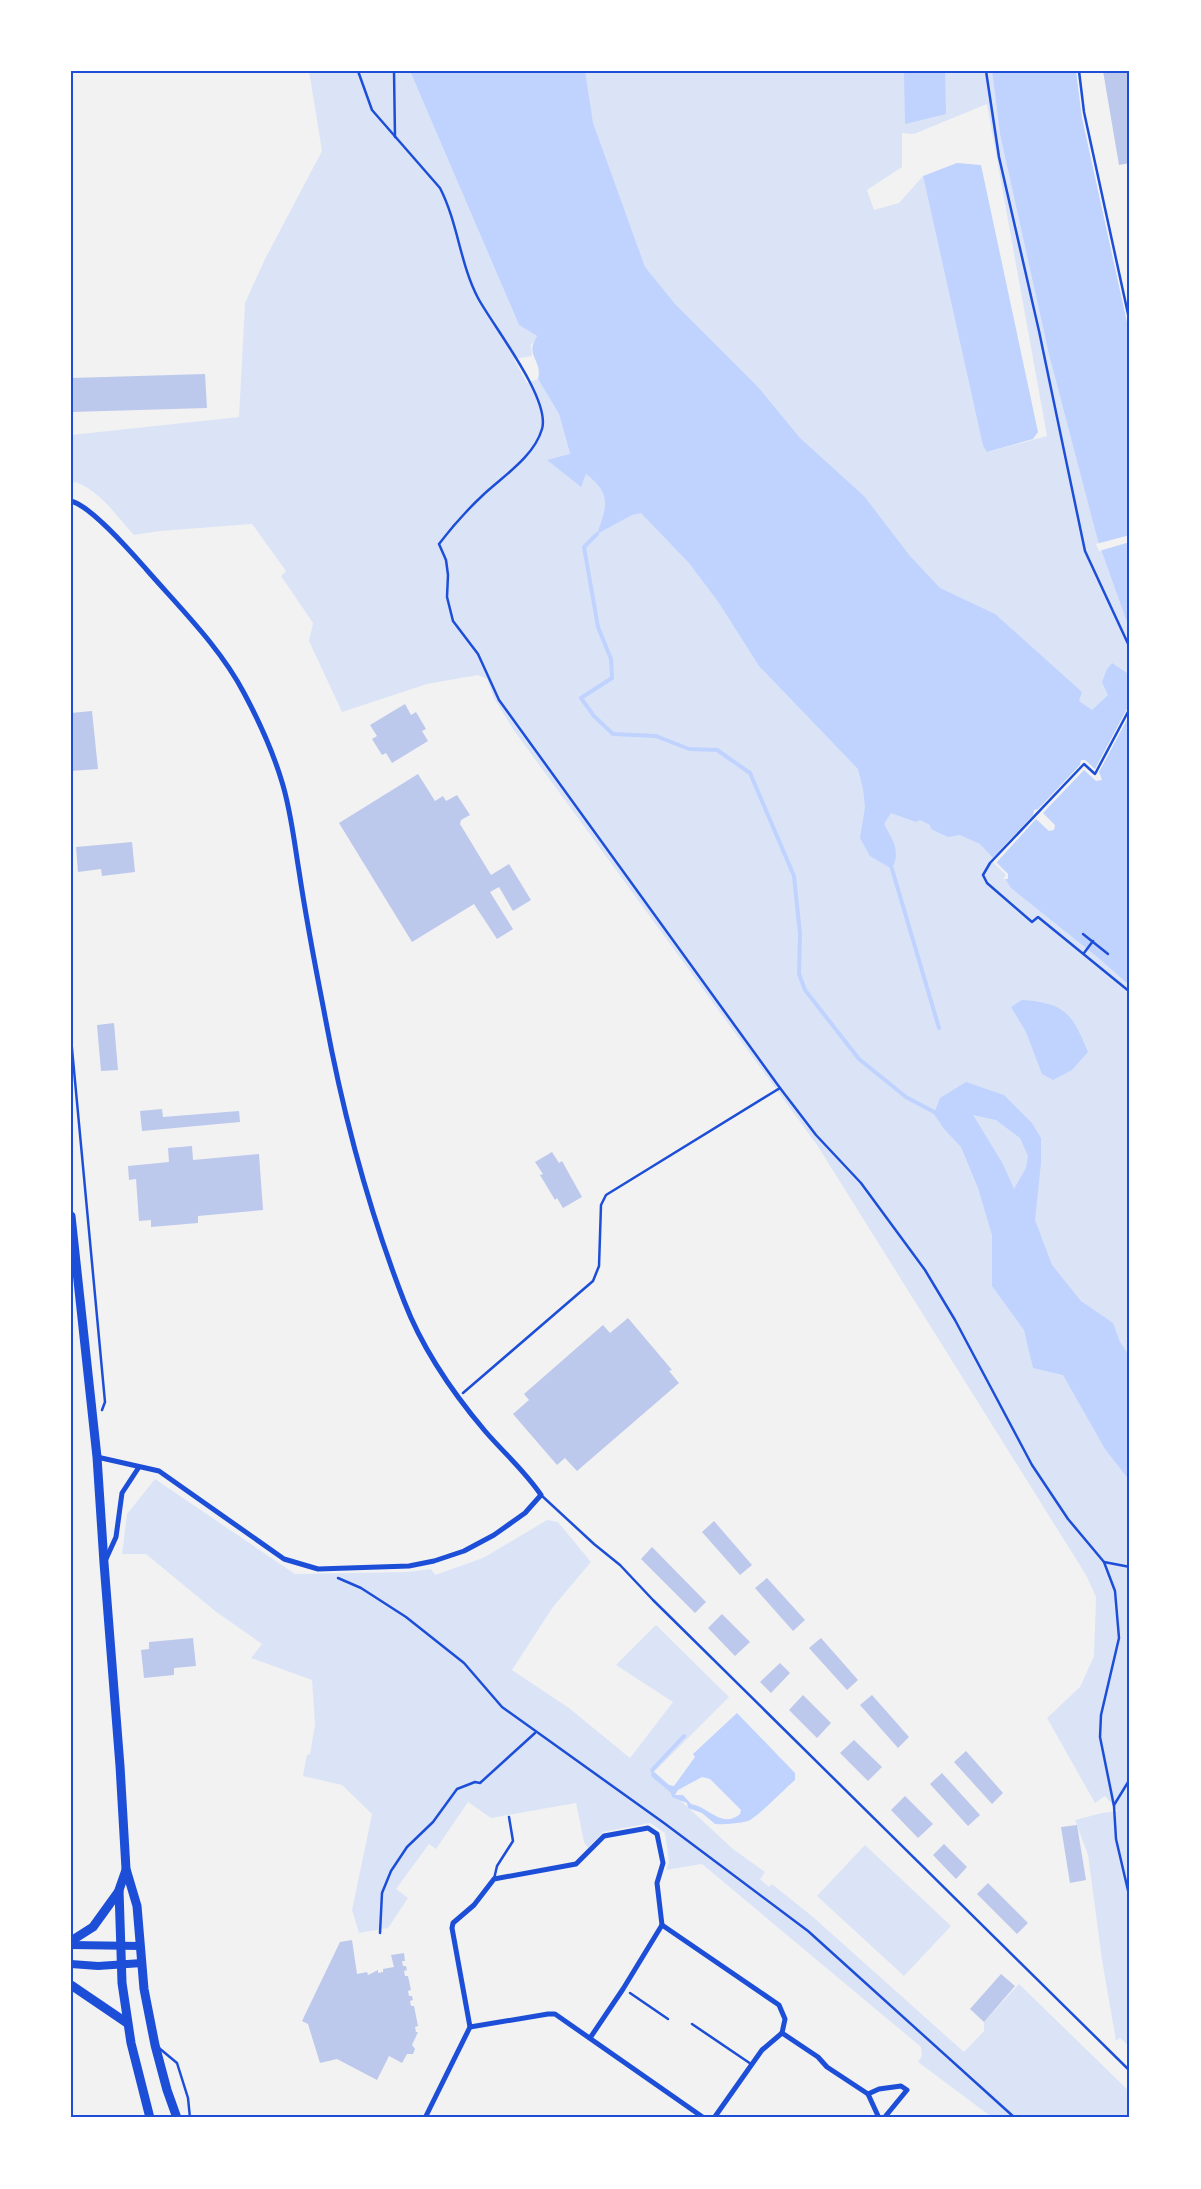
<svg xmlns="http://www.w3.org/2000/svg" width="1201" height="2189" font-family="Signika,sans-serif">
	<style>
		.green { fill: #dbe4f7; fill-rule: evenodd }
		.water { fill: #bfd3fe; fill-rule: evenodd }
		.pier { fill: #f2f2f2 }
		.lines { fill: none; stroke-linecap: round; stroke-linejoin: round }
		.stream { stroke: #bfd3fe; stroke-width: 4 }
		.building { fill: #bdc9ec }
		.path { stroke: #1d4ed8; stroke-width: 2.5 }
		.service { stroke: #1d4ed8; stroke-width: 2.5 }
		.minor { stroke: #1d4ed8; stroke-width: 5 }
		.secondary { stroke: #1d4ed8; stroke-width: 8 }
		.primary { stroke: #1d4ed8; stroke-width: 9 }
		.neatline { fill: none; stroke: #1d4ed8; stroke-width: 2 }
	</style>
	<rect width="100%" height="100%" fill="#f2f2f2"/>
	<g class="green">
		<path d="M 309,71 L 410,71 L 519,325 L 537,336 L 531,345 L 532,356 L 514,359 L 527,383 L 538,379 L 559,414 L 570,455 L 548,460 L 580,486 L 586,474 L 600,484 L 499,71 L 992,71 L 1000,134 L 1098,541 L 1130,631 L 1130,674 L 1093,754 L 1130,799 L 1130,2047 L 1120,2038 L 1116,2041 L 1102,1960 L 1088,1855 L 1075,1820 L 1102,1813 L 1118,1811 L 1105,1796 L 1095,1803 L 1047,1718 L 1080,1687 L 1094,1656 L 1096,1597 L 1086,1575 L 817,1145 L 513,729 L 494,698 L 487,679 L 478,675 L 427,684 L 342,712 L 309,641 L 313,623 L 281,576 L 286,571 L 252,524 L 160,531 L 134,535 C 116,516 98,487 71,481 L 71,435 L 239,417 L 245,303 L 265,259 L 322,151 ZM 987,104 L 1047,436 L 988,452 L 983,446 L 923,176 L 899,203 L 874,210 L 867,190 L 902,167 L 902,133 L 914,134 Z"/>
		<path d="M 155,1479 L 295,1574 L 406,1572 L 431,1569 L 435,1575 L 483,1558 L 547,1520 L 558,1522 L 591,1562 L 553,1607 L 512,1670 L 569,1708 L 630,1758 L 673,1702 L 616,1665 L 656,1625 L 729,1697 L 652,1774 L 733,1849 L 765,1872 L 760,1879 L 769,1887 L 772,1884 L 813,1917 L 964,2052 L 984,2031 L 984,2022 L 1019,1984 L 1130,2092 L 1130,2118 L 993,2118 L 918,2062 L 922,2056 L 921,2047 L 702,1864 L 666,1870 L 669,1862 L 665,1833 L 650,1823 L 603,1832 L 588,1848 L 584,1842 L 576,1803 L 491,1818 L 468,1802 L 436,1849 L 429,1844 L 396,1889 L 408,1898 L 388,1928 L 359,1933 L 352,1910 L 372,1814 L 342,1785 L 303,1776 L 307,1755 L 310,1754 L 315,1724 L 312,1680 L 251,1658 L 262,1644 L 215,1611 L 146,1554 L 122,1554 L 127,1514 Z"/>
		<path d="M 865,1845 L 951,1926 L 904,1976 L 817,1896 Z"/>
	</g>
	<g class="water">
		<path d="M 410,71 L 585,71 L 593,123 L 645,267 L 675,304 L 758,387 L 800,438 L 864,496 L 910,556 L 940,588 L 995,614 L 1082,692 L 1079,701 L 1092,710 L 1108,695 L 1102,682 L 1107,669 L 1112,663 L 1130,675 L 1130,986 L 1101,960 L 1011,888 L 1006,880 L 1008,874 L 980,844 L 960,835 L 948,837 L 931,829 L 930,825 L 920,820 L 916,822 L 891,813 L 884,824 C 893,841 901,850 892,869 L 870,856 L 860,838 L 865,807 L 863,789 L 858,769 L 759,666 L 719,603 L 689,563 L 641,513 L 632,515 L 597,534 C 607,506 612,494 586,474 L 581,487 L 547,460 L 570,454 L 559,414 L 538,379 C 543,360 524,356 537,336 L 519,325 Z"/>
		<path d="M 904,71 L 945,71 L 946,114 L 905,124 Z"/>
		<path d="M 992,71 L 1076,71 L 1082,118 L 1130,336 L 1130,631 L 1098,541 L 1049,354 L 1000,134 Z"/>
		<path d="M 957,163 L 981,165 L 1038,432 L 1033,439 L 987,452 L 983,446 L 923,176 Z"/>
		<path d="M 1022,1000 C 1065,1003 1072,1013 1088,1052 L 1072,1070 L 1053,1080 L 1042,1074 L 1026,1032 L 1011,1007 Z"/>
		<path d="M 966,1082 L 1004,1095 L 1032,1123 L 1041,1138 L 1041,1163 L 1035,1220 L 1052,1265 L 1081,1301 L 1113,1323 L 1120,1342 L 1130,1357 L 1130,1481 L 1105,1449 L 1063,1375 L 1033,1368 L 1024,1330 L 992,1286 L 992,1235 L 978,1188 L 961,1147 L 944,1129 L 934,1114 L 940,1098 ZM 973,1115 L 996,1120 L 1020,1138 L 1028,1156 L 1026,1168 L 1014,1189 L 1003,1164 Z"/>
		<path d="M 737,1713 L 795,1773 L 795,1780 C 782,1791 763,1812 750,1820 C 745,1823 721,1825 715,1824 L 702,1813 L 688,1808 L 687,1803 L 672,1797 L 671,1793 L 651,1776 L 652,1770 L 669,1785 L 674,1786 L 695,1757 L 693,1754 ZM 702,1777 L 710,1779 L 741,1810 L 740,1814 C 722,1829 709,1807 691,1804 L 683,1795 L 675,1795 L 678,1790 Z"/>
	</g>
	<g class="pier">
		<path d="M 1130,535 L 1130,542 L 1099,551 L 1096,544 Z"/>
		<path d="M 1130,703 L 1130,714 L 1099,772 L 1102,780 L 1096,781 L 1084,770 L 1043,813 L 1055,825 L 1054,830 L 1049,831 L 1036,819 L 996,863 L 1008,874 L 1008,879 L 1003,879 L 1006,875 L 991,860 L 1033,815 L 1034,810 L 1038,809 L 1080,765 L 1081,760 L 1085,760 L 1095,769 Z"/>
	</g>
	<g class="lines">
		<g class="stream">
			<path d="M 597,534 L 584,547 L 598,627 L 611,659 L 612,678 L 581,698 L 594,716 L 613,734 L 656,736 L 689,749 L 717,750 L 750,773 L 794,876 L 800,934 L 799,974 L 805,990 L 859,1059 L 906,1097 L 938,1114"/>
			<path d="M 892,869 L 939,1028"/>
			<path d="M 652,1770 L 684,1736"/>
		</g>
	</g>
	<g class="building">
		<path d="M 1103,71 L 1130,71 L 1130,163 L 1119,165 Z"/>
		<path d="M 205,374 L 207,408 L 71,412 L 71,378 Z"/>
		<path d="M 405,704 L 411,715 L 416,712 L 426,729 L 422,731 L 428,741 L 392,763 L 386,753 L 382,755 L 372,739 L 377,736 L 370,725 Z"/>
		<path d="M 92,711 L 98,769 L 71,771 L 71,713 Z"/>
		<path d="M 418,774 L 435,801 L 443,796 L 446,801 L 457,795 L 470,815 L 461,820 L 460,824 L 491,875 L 509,864 L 531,900 L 513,911 L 499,887 L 490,892 L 513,929 L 497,939 L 474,904 L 412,942 L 339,823 Z"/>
		<path d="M 132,842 L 135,872 L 102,876 L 101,869 L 78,872 L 76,847 Z"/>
		<path d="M 114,1023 L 118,1070 L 101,1071 L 97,1025 Z"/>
		<path d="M 162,1109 L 163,1117 L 239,1111 L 240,1122 L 142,1131 L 140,1111 Z"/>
		<path d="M 192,1146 L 193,1160 L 259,1154 L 263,1210 L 198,1216 L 198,1223 L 151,1227 L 151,1220 L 139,1221 L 136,1179 L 129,1180 L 128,1166 L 169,1162 L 168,1148 Z"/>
		<path d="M 552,1152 L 559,1163 L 562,1161 L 582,1197 L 563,1208 L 557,1198 L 555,1200 L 540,1175 L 543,1174 L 535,1162 Z"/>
		<path d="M 628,1318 L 672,1370 L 669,1371 L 679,1383 L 577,1471 L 565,1458 L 557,1465 L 513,1414 L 529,1400 L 524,1394 L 603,1325 L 610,1333 Z"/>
		<path d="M 714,1521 L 752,1565 L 740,1575 L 702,1532 Z"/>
		<path d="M 652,1547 L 706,1602 L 695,1613 L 641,1559 Z"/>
		<path d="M 767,1578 L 805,1620 L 793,1631 L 755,1588 Z"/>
		<path d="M 722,1614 L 750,1642 L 735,1656 L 708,1628 Z"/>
		<path d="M 193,1638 L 196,1666 L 174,1668 L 174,1675 L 144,1678 L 141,1650 L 149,1649 L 149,1642 Z"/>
		<path d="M 821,1638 L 858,1680 L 847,1690 L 809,1648 Z"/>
		<path d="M 780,1663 L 790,1673 L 771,1693 L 760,1682 Z"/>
		<path d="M 803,1695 L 831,1723 L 817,1738 L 789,1710 Z"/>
		<path d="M 872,1695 L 909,1737 L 898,1748 L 860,1705 Z"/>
		<path d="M 854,1740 L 882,1767 L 868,1781 L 840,1753 Z"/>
		<path d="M 966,1751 L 1003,1793 L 992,1804 L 954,1762 Z"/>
		<path d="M 942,1773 L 980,1815 L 968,1826 L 930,1784 Z"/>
		<path d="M 905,1796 L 933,1824 L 918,1838 L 891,1810 Z"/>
		<path d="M 1077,1825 L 1086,1880 L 1070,1883 L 1061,1827 Z"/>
		<path d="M 944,1844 L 967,1867 L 956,1879 L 933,1855 Z"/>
		<path d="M 988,1883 L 1028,1923 L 1017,1934 L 977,1894 Z"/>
		<path d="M 352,1940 L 357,1974 L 367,1972 L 368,1975 L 378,1970 L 378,1973 L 383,1972 L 383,1969 L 394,1967 L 391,1955 L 404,1953 L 405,1961 L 402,1961 L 403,1966 L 406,1966 L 407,1970 L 404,1971 L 405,1976 L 408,1976 L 411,1990 L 408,1991 L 409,1996 L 412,1996 L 413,2000 L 410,2001 L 411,2006 L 414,2006 L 418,2026 L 415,2027 L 416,2032 L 418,2032 L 412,2045 L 415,2049 L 413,2054 L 407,2054 L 402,2063 L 389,2056 L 377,2080 L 337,2059 L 320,2063 L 308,2024 L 302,2021 L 340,1942 Z"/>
		<path d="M 1001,1974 L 1015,1986 L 984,2022 L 970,2009 Z"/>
	</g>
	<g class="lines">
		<g class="path">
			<path d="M 358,71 L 372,110 L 440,188 C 458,223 460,264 478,298 C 493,326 551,399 542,429 C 534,457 502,477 482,496 C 466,511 452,527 439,544 L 446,560 L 448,575 L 447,597 L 453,621 L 478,654 L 499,700 L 780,1088 L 816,1135 L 861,1183 L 925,1270 L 955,1320 L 1032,1465 L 1068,1519 L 1104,1562 L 1115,1591 L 1119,1638 L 1101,1715 L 1100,1737 L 1114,1806 L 1116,1839 L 1130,1899"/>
			<path d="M 394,71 L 395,137"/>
			<path d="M 986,71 L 999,157 L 1039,331 L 1085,551 L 1130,648"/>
			<path d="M 1079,71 L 1084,112 L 1130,323"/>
			<path d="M 1130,708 L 1095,774 L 1084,764 L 990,863 L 983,875 L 987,883 L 1032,922 L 1038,917 L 1130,992"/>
			<path d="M 1083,934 L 1108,954"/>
			<path d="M 1084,953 L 1093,941"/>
			<path d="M 71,1038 L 105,1402 L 102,1410"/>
			<path d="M 463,1393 L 593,1281 L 599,1266 L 601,1205 L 606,1195 L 780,1088"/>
			<path d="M 1104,1562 L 1130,1567"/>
			<path d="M 338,1578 L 361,1588 L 406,1617 L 464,1663 L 502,1707 L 664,1823 L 808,1931 L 1015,2118"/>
			<path d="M 1114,1805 L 1130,1779"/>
			<path d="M 380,1933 L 382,1893 L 391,1871 L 407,1847 L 433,1822 L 457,1789 L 475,1782 L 480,1783 L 535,1733"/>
			<path d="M 630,1993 L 668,2019"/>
		</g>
		<g class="service">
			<path d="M 541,1495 L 594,1544 L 620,1565 L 653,1600 L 1130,2071"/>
			<path d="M 494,1879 L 497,1866 L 513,1841 L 509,1817"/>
			<path d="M 692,2024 L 751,2064"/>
			<path d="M 159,2048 L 177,2063 L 188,2098 L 190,2118"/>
		</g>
		<g class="minor">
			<path d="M 71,501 C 91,506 131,552 146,569 C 180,608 220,647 244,693 C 259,721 273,752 282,782 C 291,811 294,841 299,871 C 306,918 315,965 324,1011 C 342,1110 368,1208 404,1301 C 422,1348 452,1392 485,1431 C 503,1452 525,1471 541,1495 L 525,1513 L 494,1535 L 464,1551 L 434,1561 L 409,1566 L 318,1569 L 284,1559 L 159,1471 L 97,1457"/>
			<path d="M 106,1559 L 116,1537 L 122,1493 L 139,1467"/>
			<path d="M 470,2027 L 548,2014 L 555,2014 L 704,2118"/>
			<path d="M 590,2038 L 623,1989 L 662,1925"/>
			<path d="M 868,2094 L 879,2089 L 901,2086 L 907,2090 L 884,2118"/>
			<path d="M 425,2118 L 470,2027 L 452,1928 L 453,1923 L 474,1905 L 494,1879 L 576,1864 L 604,1836 L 648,1828 L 657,1834 L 663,1863 L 657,1883 L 662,1925 L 779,2005 L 785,2019 L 782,2033 L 818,2057 L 827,2067 L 868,2094 L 879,2118"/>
			<path d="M 714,2118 L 762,2050 L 782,2033"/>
		</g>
		<g class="secondary">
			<path d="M 71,1945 L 140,1946"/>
			<path d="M 71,1964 L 98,1966 L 142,1963"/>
		</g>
		<g class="primary">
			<path d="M 71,1216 L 97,1457 L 104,1563 L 120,1766 L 126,1869 L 137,1906 L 144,1989 L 155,2045 L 167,2090 L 177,2118"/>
			<path d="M 126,1870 L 119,1890 L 122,1983 L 131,2043 L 150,2118"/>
			<path d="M 71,1941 L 93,1927 L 119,1891"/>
			<path d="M 71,1985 L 127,2023"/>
		</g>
	</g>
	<rect width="1201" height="2189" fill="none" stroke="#ffffff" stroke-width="145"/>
	<rect x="72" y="72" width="1056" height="2044" class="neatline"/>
</svg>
